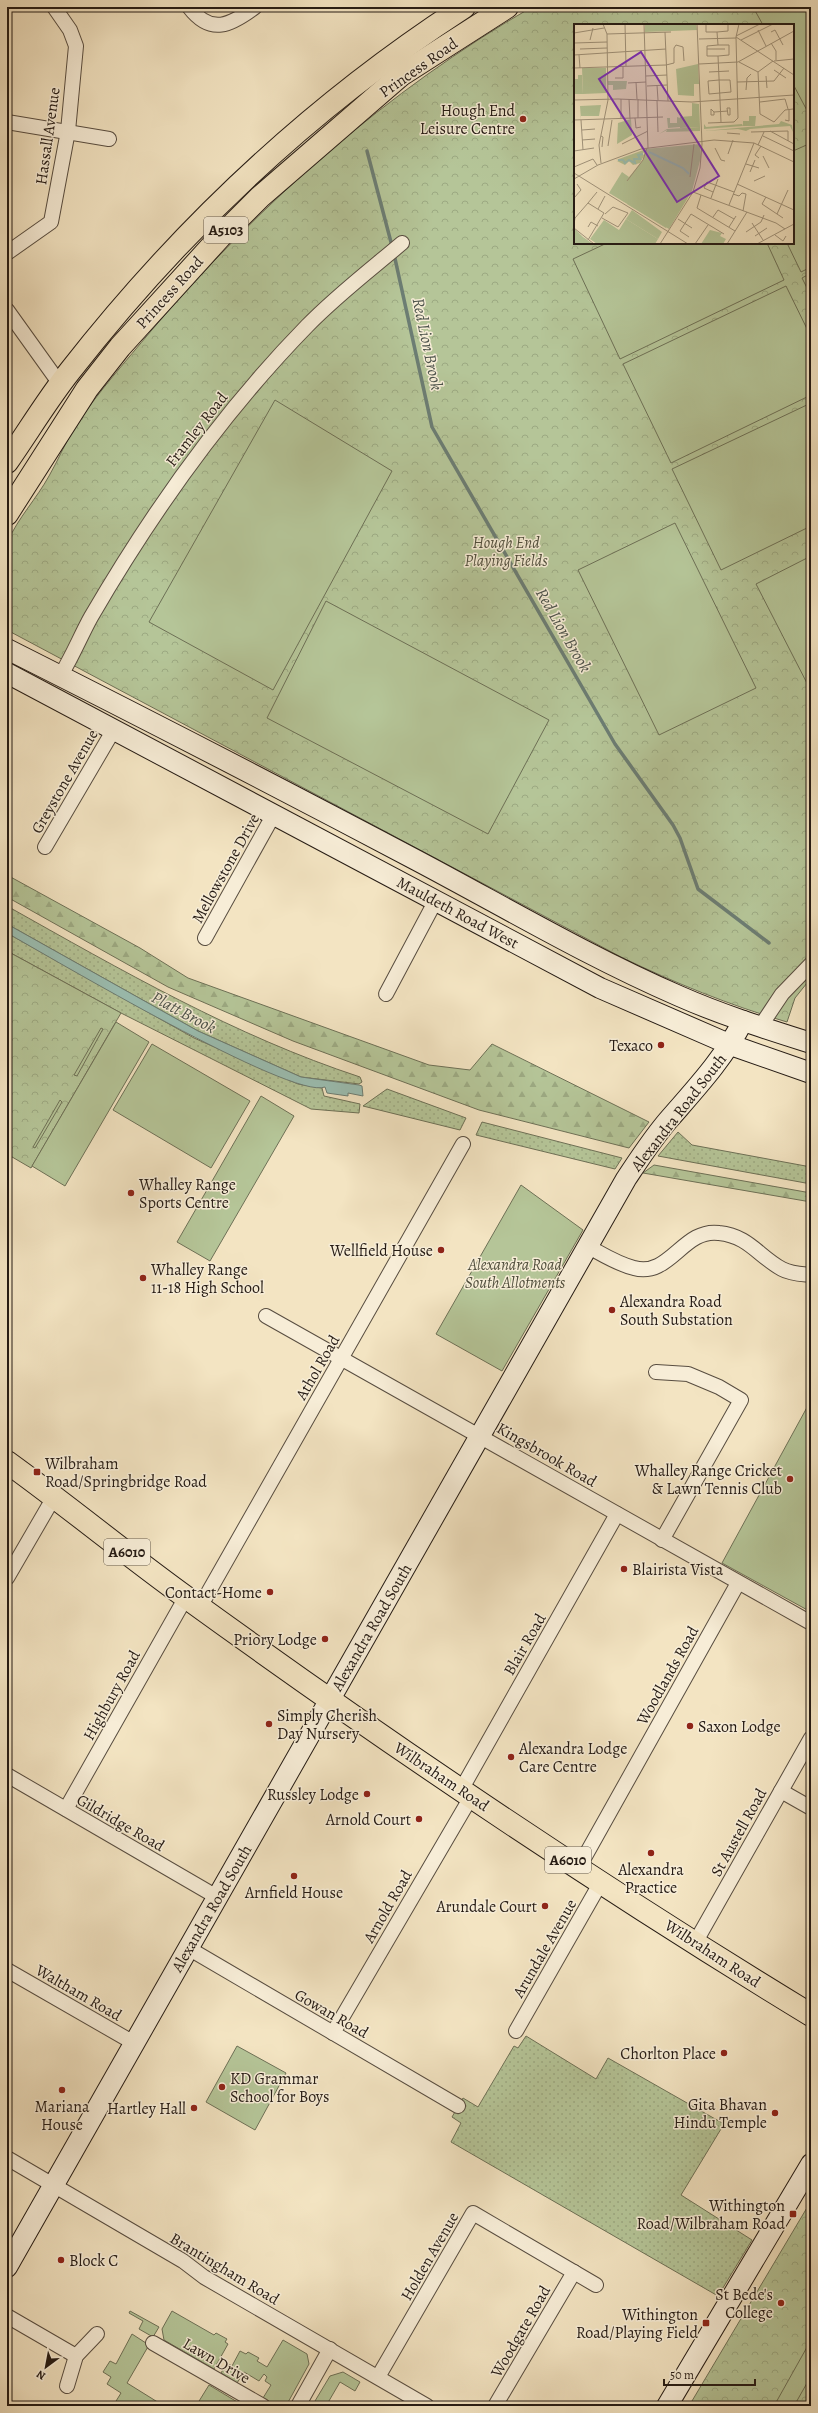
<svg xmlns="http://www.w3.org/2000/svg" width="818" height="2413" font-family="Alegreya,serif">
	<style>
		.grass { fill: url(#grass-dots); stroke: #6d7056 }
		.forest { fill: url(#forest-firs); stroke: #6d7056 }
		.park { fill: url(#park-crowns); stroke: #6d7056; fill-rule: evenodd }
		.garden { fill: #b5c598; stroke: #6d7056 }
		.water { fill: #9bbfb3; stroke: #6c7d73 }
		.lines { fill: none; stroke-linecap: round; stroke-linejoin: round }
		.stream { stroke: #6c7d73; stroke-width: 3.5 }
		.street-casing { stroke: #584d40; stroke-width: 16 }
		.secondary-casing { stroke: #251b14; stroke-width: 22 }
		.highway-casing { stroke: #251b14; stroke-width: 24 }
		.street { stroke: #f7edd7; stroke-width: 14 }
		.secondary { stroke: #f7edd7; stroke-width: 20 }
		.highway { stroke: #f3e4c2; stroke-width: 22 }
		.poi-dot { fill: #8f2418; stroke: #f7edd7; stroke-width: 1.5 }
		.labels { text-anchor: middle; stroke-width: 3; stroke-linejoin: round; paint-order: stroke }
		.shield { fill: #f7edd7; stroke: #645a4e; stroke-width: 1 }
		.shield-label { font-size: 15px; font-weight: bold; fill: #251b14 }
		.street-label { font-size: 16px; fill: #251b14; stroke: #f7edd7 }
		.poi-label { font-size: 16px; fill: #251b14; stroke: #f7edd7; text-anchor: end }
		.park-label { font-size: 16px; font-style: italic; fill: #504e3c; stroke: #f7edd7 }
		.water-label { font-size: 17px; font-style: italic; fill: #4e544c; stroke: #f7edd7 }
		.inset-river { fill: none; stroke: #9bbfb3; stroke-width: 2 }
		.inset-road { fill: none; stroke: #a1947c; stroke-width: 1 }
		.view { fill: #7b2cbf; fill-opacity: 0.15; stroke: #7b2cbf; stroke-width: 2 }
		.inset-edge { fill: none; stroke: #251b14; stroke-width: 2 }
	</style>
	<defs>
		<pattern id="grass-dots" width="8" height="8" patternUnits="userSpaceOnUse"><rect width="8" height="8" fill="#b5c598"/><path d="M2 2h.1M6 6h.1" fill="none" stroke="#9ca982" stroke-width="1.8" stroke-linecap="round"/></pattern>
		<pattern id="forest-firs" width="22" height="20" patternUnits="userSpaceOnUse"><rect width="22" height="20" fill="#b5c598"/><path d="M5 1l3.5 6h-7zM16 11l3.5 6h-7z" fill="#9ca982"/></pattern>
		<pattern id="park-crowns" width="20" height="18" patternUnits="userSpaceOnUse"><rect width="20" height="18" fill="#b5c598"/><path d="M2 6a3 3 0 1 1 6 0M12 15a3 3 0 1 1 6 0" fill="none" stroke="#9ca982"/></pattern>
	</defs>
	<rect width="100%" height="100%" fill="#f3e4c2"/>
	<filter id="stains"><feTurbulence type="fractalNoise" baseFrequency=".005" numOctaves="4"/><feColorMatrix values="0 0 0 0 .2 0 0 0 0 .09 0 0 0 0 .02 0 0 0 .5 -.17"/></filter>
	<radialGradient id="worn" r=".72"><stop offset=".6" stop-color="#630" stop-opacity="0"/><stop offset="1" stop-color="#630" stop-opacity=".3"/></radialGradient>
	<g class="grass">
		<path d="M 7,906 C 121,970 235,1036 360,1077 L 362,1082 L 359,1084 L 301,1077 L 198,1031 L 7,924 Z"/>
		<path d="M 7,933 L 194,1038 L 298,1084 L 322,1088 L 324,1096 L 360,1104 L 359,1113 L 311,1109 L 121,1013 L 7,951 Z"/>
		<path d="M 387,1089 L 466,1118 L 460,1130 L 363,1106 Z"/>
		<path d="M 482,1122 L 622,1158 L 615,1169 L 476,1135 Z"/>
		<path d="M 678,1132 L 692,1145 L 811,1167 L 811,1184 L 658,1156 Z"/>
		<path d="M 526,2036 L 596,2079 L 608,2058 L 724,2124 L 681,2195 L 752,2240 L 718,2296 L 451,2142 L 461,2123 L 452,2117 L 463,2098 L 478,2107 L 514,2046 L 518,2048 Z"/>
	</g>
	<g class="forest">
		<path d="M 7,875 L 140,948 L 188,978 L 429,1065 L 470,1070 L 492,1044 L 649,1122 L 629,1148 L 479,1110 L 293,1041 L 168,987 L 7,897 Z"/>
		<path d="M 654,1165 L 811,1193 L 811,1202 L 643,1173 Z"/>
	</g>
	<g class="park">
		<path d="M 532,7 L 811,7 L 811,978 L 795,998 L 787,1022 C 729,1005 675,983 621,957 L 7,630 C 7,614 4,550 8,541 C 18,518 37,498 49,476 C 59,459 66,440 77,424 C 99,391 126,361 151,331 C 259,204 388,90 532,7 ZM 575,25 L 793,25 L 793,243 L 575,243 Z"/>
		<path d="M 7,951 L 121,1013 L 31,1168 L 7,1154 Z"/>
		<path d="M 811,2201 L 811,2406 L 689,2406 Z"/>
	</g>
	<g class="garden">
		<path d="M 753,7 L 811,7 L 811,118 L 793,84 L 793,25 L 763,25 Z"/>
		<path d="M 811,143 L 811,267 L 801,272 L 787,243 L 793,243 L 793,151 Z"/>
		<path d="M 607,243 L 767,243 L 784,280 L 620,359 L 573,259 Z"/>
		<path d="M 811,273 L 811,296 L 802,278 Z"/>
		<path d="M 786,286 L 811,337 L 811,395 L 671,463 L 623,364 Z"/>
		<path d="M 275,400 L 392,471 L 273,690 L 149,622 Z"/>
		<path d="M 811,403 L 811,526 L 721,570 L 672,469 Z"/>
		<path d="M 675,523 L 756,688 L 659,735 L 578,570 Z"/>
		<path d="M 811,556 L 811,691 L 756,584 Z"/>
		<path d="M 326,601 L 549,720 L 488,834 L 267,718 Z"/>
		<path d="M 116,1022 L 149,1042 L 65,1186 L 32,1166 Z"/>
		<path d="M 101,1028 L 103,1029 L 77,1076 L 74,1075 Z"/>
		<path d="M 152,1044 L 250,1101 L 211,1168 L 113,1110 Z"/>
		<path d="M 261,1096 L 294,1116 L 210,1261 L 177,1242 Z"/>
		<path d="M 60,1100 L 62,1102 L 35,1148 L 33,1147 Z"/>
		<path d="M 521,1185 L 583,1230 L 502,1371 L 436,1334 Z"/>
		<path d="M 811,1400 L 811,1612 L 722,1563 Z"/>
		<path d="M 237,2046 L 286,2073 L 255,2130 L 206,2102 Z"/>
		<path d="M 130,2311 L 159,2327 L 153,2337 L 139,2329 L 143,2321 L 129,2313 Z"/>
		<path d="M 172,2311 L 214,2335 L 216,2333 L 227,2339 L 225,2342 L 228,2344 L 214,2369 L 164,2340 L 162,2329 Z"/>
		<path d="M 132,2334 L 149,2345 L 127,2383 L 164,2406 L 113,2406 L 121,2393 L 107,2384 L 111,2377 L 103,2372 L 110,2361 L 116,2364 Z"/>
		<path d="M 283,2340 L 307,2354 L 309,2364 L 286,2406 L 278,2406 L 263,2398 L 271,2385 L 265,2381 L 267,2377 L 264,2374 L 259,2381 L 244,2372 L 237,2383 L 221,2373 L 227,2363 L 232,2366 L 240,2351 L 246,2354 L 248,2352 L 259,2358 L 257,2361 L 267,2367 Z"/>
		<path d="M 811,2340 L 811,2376 L 794,2406 L 774,2406 Z"/>
		<path d="M 343,2372 L 360,2382 L 355,2391 L 340,2382 L 326,2406 L 312,2406 L 330,2376 Z"/>
		<path d="M 209,2385 L 244,2406 L 196,2406 Z"/>
	</g>
	<path class="water" d="M 7,924 L 198,1031 L 301,1077 L 359,1085 L 362,1086 L 363,1096 L 348,1093 L 348,1096 L 327,1093 L 325,1087 C 291,1100 50,957 7,933 Z"/>
	<g class="lines">
		<g class="stream">
			<path d="M 367,151 L 392,246"/>
			<path d="M 394,254 L 432,427 L 615,744 L 673,825 L 680,838 L 698,889 L 769,943"/>
		</g>
		<g class="street-casing">
			<g id="street">
				<path d="M 189,7 C 211,36 231,25 255,7"/>
				<path d="M 7,122 L 109,139"/>
				<path d="M 7,253 L 51,222 L 68,131 L 76,46 L 70,30 L 54,7"/>
				<path d="M 7,310 L 60,384"/>
				<path d="M 62,673 C 73,655 81,635 91,617 C 152,512 222,413 307,326 C 336,296 370,270 402,243"/>
				<path d="M 45,847 L 113,731"/>
				<path d="M 205,938 L 274,814"/>
				<path d="M 386,994 L 436,900"/>
				<path d="M 760,1027 L 782,994 L 811,964"/>
				<path d="M 587,1246 C 602,1254 617,1264 634,1268 C 670,1278 683,1228 719,1233 C 749,1236 758,1256 782,1269 C 791,1274 801,1274 811,1275"/>
				<path d="M 266,1316 L 811,1623"/>
				<path d="M 656,1372 L 688,1374 L 719,1387 L 741,1400 L 662,1540"/>
				<path d="M 7,1578 L 54,1497"/>
				<path d="M 200,1607 L 463,1144"/>
				<path d="M 7,1775 L 217,1897"/>
				<path d="M 461,1790 L 617,1514"/>
				<path d="M 781,1791 L 811,1808"/>
				<path d="M 66,1809 L 186,1597"/>
				<path d="M 579,1867 L 738,1583"/>
				<path d="M 695,1943 L 811,1738"/>
				<path d="M 188,1948 L 458,2106"/>
				<path d="M 7,1970 L 134,2043"/>
				<path d="M 516,2031 L 601,1882"/>
				<path d="M 333,2033 L 471,1797"/>
				<path d="M 7,2158 L 183,2261 L 204,2277 L 427,2406"/>
				<path d="M 7,2316 L 76,2356"/>
				<path d="M 153,2343 L 263,2406"/>
				<path d="M 378,2377 L 473,2213 L 596,2285"/>
				<path d="M 67,2386 L 76,2356 L 97,2334"/>
				<path d="M 298,2406 L 330,2349"/>
				<path d="M 495,2406 L 574,2272"/>
			</g>
		</g>
		<g class="secondary-casing">
			<g id="secondary">
				<path d="M 7,649 C 144,718 280,788 416,860 C 503,906 589,957 679,996 C 722,1015 767,1029 811,1043"/>
				<path d="M 7,673 L 600,988 L 731,1045 L 811,1073"/>
				<path d="M 7,2267 L 626,1179 C 640,1158 654,1136 671,1117 C 698,1086 724,1058 743,1021"/>
				<path d="M 667,2406 L 811,2164"/>
			</g>
		</g>
		<g class="highway-casing">
			<g id="highway">
				<path d="M 7,462 C 28,432 47,400 70,371 C 181,229 313,105 464,7"/>
				<path d="M 7,514 L 87,389 L 120,347 L 220,237 L 260,197 L 401,75 L 507,7"/>
				<path d="M 7,1462 C 68,1506 126,1554 187,1598 C 390,1745 597,1885 811,2015"/>
			</g>
		</g>
		<use href="#street" class="street"/>
		<use href="#secondary" class="secondary"/>
		<use href="#highway" class="highway"/>
	</g>
	<g class="poi-dot">
		<circle cx="523" cy="119" r="4"/>
		<circle cx="661" cy="1045" r="4"/>
		<circle cx="131" cy="1193" r="4"/>
		<circle cx="441" cy="1250" r="4"/>
		<circle cx="143" cy="1278" r="4"/>
		<circle cx="612" cy="1310" r="4"/>
		<rect x="33" y="1468" width="8" height="8" rx="2"/>
		<circle cx="790" cy="1479" r="4"/>
		<circle cx="624" cy="1569" r="4"/>
		<circle cx="270" cy="1592" r="4"/>
		<circle cx="325" cy="1639" r="4"/>
		<circle cx="269" cy="1724" r="4"/>
		<circle cx="690" cy="1726" r="4"/>
		<circle cx="511" cy="1757" r="4"/>
		<circle cx="367" cy="1794" r="4"/>
		<circle cx="419" cy="1819" r="4"/>
		<circle cx="651" cy="1853" r="4"/>
		<circle cx="294" cy="1876" r="4"/>
		<circle cx="545" cy="1906" r="4"/>
		<circle cx="724" cy="2053" r="4"/>
		<circle cx="222" cy="2087" r="4"/>
		<circle cx="62" cy="2090" r="4"/>
		<circle cx="194" cy="2108" r="4"/>
		<circle cx="775" cy="2113" r="4"/>
		<rect x="789" y="2210" width="8" height="8" rx="2"/>
		<circle cx="61" cy="2260" r="4"/>
		<circle cx="781" cy="2303" r="4"/>
		<rect x="702" y="2319" width="8" height="8" rx="2"/>
	</g>
	<g class="labels">
		<g class="shield">
			<rect x="204" y="217" width="44" height="26" rx="3"/>
			<rect x="104" y="1539" width="46" height="26" rx="3"/>
			<rect x="545" y="1847" width="46" height="26" rx="3"/>
		</g>
		<g class="shield-label">
			<text x="226" y="235">A5103</text>
			<text x="127" y="1557">A6010</text>
			<text x="568" y="1865">A6010</text>
		</g>
		<g class="street-label">
			<text transform="translate(418 67) rotate(-35)" y="6">Princess Road</text>
			<text transform="translate(47 136) rotate(-82)" y="6">Hassall Avenue</text>
			<text transform="translate(169 292) rotate(-48)" y="6">Princess Road</text>
			<text transform="translate(196 429) rotate(-52)" y="6">Framley Road</text>
			<text transform="translate(64 781) rotate(-60)" y="6">Greystone Avenue</text>
			<text transform="translate(225 868) rotate(-61)" y="6">Mellowstone Drive</text>
			<text transform="translate(458 912) rotate(28)" y="6">Mauldeth Road West</text>
			<text transform="translate(678 1112) rotate(-52)" y="6">Alexandra Road South</text>
			<text transform="translate(317 1367) rotate(-60)" y="6">Athol Road</text>
			<text transform="translate(547 1454) rotate(30)" y="6">Kingsbrook Road</text>
			<text transform="translate(371 1627) rotate(-60)" y="6">Alexandra Road South</text>
			<text transform="translate(524 1644) rotate(-60)" y="6">Blair Road</text>
			<text transform="translate(667 1675) rotate(-61)" y="6">Woodlands Road</text>
			<text transform="translate(111 1695) rotate(-61)" y="6">Highbury Road</text>
			<text transform="translate(442 1776) rotate(34)" y="6">Wilbraham Road</text>
			<text transform="translate(121 1822) rotate(30)" y="6">Gildridge Road</text>
			<text transform="translate(738 1832) rotate(-61)" y="6">St Austell Road</text>
			<text transform="translate(387 1906) rotate(-60)" y="6">Arnold Road</text>
			<text transform="translate(211 1908) rotate(-60)" y="6">Alexandra Road South</text>
			<text transform="translate(544 1948) rotate(-60)" y="6">Arundale Avenue</text>
			<text transform="translate(713 1953) rotate(33)" y="6">Wilbraham Road</text>
			<text transform="translate(79 1992) rotate(30)" y="6">Waltham Road</text>
			<text transform="translate(332 2013) rotate(30)" y="6">Gowan Road</text>
			<text transform="translate(429 2256) rotate(-60)" y="6">Holden Avenue</text>
			<text transform="translate(225 2268) rotate(31)" y="6">Brantingham Road</text>
			<text transform="translate(520 2331) rotate(-60)" y="6">Woodgate Road</text>
			<text transform="translate(217 2360) rotate(30)" y="6">Lawn Drive</text>
		</g>
		<g class="poi-label">
			<text x="515" y="116">Hough End<tspan x="515" dy="18">Leisure Centre</tspan></text>
			<text x="653" y="1051">Texaco</text>
			<text x="139" y="1190" text-anchor="start">Whalley Range<tspan x="139" dy="18">Sports Centre</tspan></text>
			<text x="433" y="1256">Wellfield House</text>
			<text x="151" y="1275" text-anchor="start">Whalley Range<tspan x="151" dy="18">11-18 High School</tspan></text>
			<text x="620" y="1307" text-anchor="start">Alexandra Road<tspan x="620" dy="18">South Substation</tspan></text>
			<text x="45" y="1469" text-anchor="start">Wilbraham<tspan x="45" dy="18">Road/Springbridge Road</tspan></text>
			<text x="782" y="1476">Whalley Range Cricket<tspan x="782" dy="18">&amp; Lawn Tennis Club</tspan></text>
			<text x="632" y="1575" text-anchor="start">Blairista Vista</text>
			<text x="262" y="1598">Contact-Home</text>
			<text x="317" y="1645">Priory Lodge</text>
			<text x="277" y="1721" text-anchor="start">Simply Cherish<tspan x="277" dy="18">Day Nursery</tspan></text>
			<text x="698" y="1732" text-anchor="start">Saxon Lodge</text>
			<text x="519" y="1754" text-anchor="start">Alexandra Lodge<tspan x="519" dy="18">Care Centre</tspan></text>
			<text x="359" y="1800">Russley Lodge</text>
			<text x="411" y="1825">Arnold Court</text>
			<text x="651" y="1875" text-anchor="middle">Alexandra<tspan x="651" dy="18">Practice</tspan></text>
			<text x="294" y="1898" text-anchor="middle">Arnfield House</text>
			<text x="537" y="1912">Arundale Court</text>
			<text x="716" y="2059">Chorlton Place</text>
			<text x="230" y="2084" text-anchor="start">KD Grammar<tspan x="230" dy="18">School for Boys</tspan></text>
			<text x="767" y="2110">Gita Bhavan<tspan x="767" dy="18">Hindu Temple</tspan></text>
			<text x="62" y="2112" text-anchor="middle">Mariana<tspan x="62" dy="18">House</tspan></text>
			<text x="186" y="2114">Hartley Hall</text>
			<text x="785" y="2211">Withington<tspan x="785" dy="18">Road/Wilbraham Road</tspan></text>
			<text x="69" y="2266" text-anchor="start">Block C</text>
			<text x="773" y="2300">St Bede's<tspan x="773" dy="18">College</tspan></text>
			<text x="698" y="2320">Withington<tspan x="698" dy="18">Road/Playing Field</tspan></text>
		</g>
		<g class="park-label">
			<text x="506" y="548">Hough End<tspan x="506" dy="18">Playing Fields</tspan></text>
			<text x="515" y="1270">Alexandra Road<tspan x="515" dy="18">South Allotments</tspan></text>
		</g>
		<g class="water-label">
			<text transform="translate(428 344) rotate(78)" y="6">Red Lion Brook</text>
			<text transform="translate(564 630) rotate(60)" y="6">Red Lion Brook</text>
			<text transform="translate(184 1012) rotate(28)" y="6">Platt Brook</text>
		</g>
	</g>
	<g transform="translate(574 24)">
		<rect width="220" height="220" fill="#f3e4c2"/>
		<path d="M 34,57 L 53,57 L 52,65 L 39,66 L 39,61 L 34,61 ZM 130,100 L 132,103 L 168,100 L 169,102 L 130,105 ZM 126,103 L 126,107 L 92,108 L 93,106 L 85,110 L 93,105 Z" fill="#b5c598"/>
		<path d="M 207,97 L 218,101 L 219,108 L 216,102 L 176,105 L 172,107 L 164,105 L 130,107 L 205,100 ZM 75,124 L 68,130 L 64,130 L 64,136 L 64,131 L 69,131 L 71,130 L 66,139 L 59,141 L 55,137 L 51,141 L 43,137 L 48,135 L 42,136 Z" fill="#b5c598"/>
		<path d="M 52,195 L 84,215 L 81,220 L 23,220 L 16,215 L 30,196 L 45,206 ZM 0,204 L 9,213 L 19,220 L 0,220 Z" fill="#b5c598"/>
		<path d="M 71,0 L 122,0 L 123,6 L 71,8 ZM 124,40 L 125,60 L 120,60 L 120,72 L 104,71 L 102,45 ZM 8,44 L 32,44 L 32,69 L 9,70 ZM 118,79 L 125,80 L 126,103 L 106,104 L 106,93 L 118,92 ZM 126,120 L 127,133 L 118,167 L 95,205 L 35,169 L 48,148 L 55,153 L 69,136 L 71,125 Z" fill="#b5c598"/>
		<path d="M 4,51 L 8,51 L 9,70 L 0,70 L 0,55 L 4,55 ZM 27,81 L 25,92 L 7,92 L 7,96 L 6,82 ZM 175,92 L 182,92 L 181,102 L 169,102 L 169,97 L 175,97 ZM 103,93 L 106,94 L 106,103 L 94,104 L 93,94 L 96,94 L 96,99 L 103,99 ZM 57,95 L 58,111 L 43,120 L 44,99 ZM 108,124 L 117,125 L 118,140 L 109,141 L 109,132 L 93,133 L 93,125 ZM 79,142 L 87,146 L 84,151 L 81,150 L 84,152 L 79,160 L 74,157 ZM 89,146 L 107,157 L 101,167 L 83,155 ZM 48,156 L 54,160 L 47,172 L 40,168 ZM 83,156 L 100,168 L 95,177 L 77,166 ZM 65,162 L 104,184 L 98,193 L 60,170 ZM 53,167 L 98,194 L 92,204 L 53,180 L 55,177 L 53,179 L 47,176 ZM 58,186 L 88,208 L 84,215 L 52,195 ZM 136,206 L 148,209 L 146,212 L 152,215 L 149,220 L 127,220 Z" fill="#b5c598"/>
		<path class="inset-river" d="M 75,128 L 109,144 L 115,150M 44,136 L 49,136 L 51,139 L 55,136 L 61,139 L 60,135 L 66,135 L 64,131 L 69,130"/>
		<path class="inset-road" d="M 51,0 L 52,42M 70,0 L 74,124M 132,0 L 132,8 L 143,8M 184,6 L 192,22M 91,8 L 94,77M 197,8 L 201,6 L 209,21M 0,9 L 30,4M 33,10 L 97,8M 162,12 L 186,0M 162,13 L 220,51M 125,15 L 162,14M 16,16 L 19,4M 167,16 L 199,0M 0,19 L 33,18M 197,19 L 202,27 L 202,36M 144,21 L 133,22 L 133,32 L 144,32M 6,25 L 33,24M 133,25 L 151,25M 0,31 L 92,25M 5,31 L 6,44M 200,37 L 220,35M 165,38 L 184,48M 125,40 L 164,38 L 220,7M 92,41 L 100,39 L 100,24 L 102,21 L 109,23 L 110,37M 0,44 L 92,41M 200,46 L 212,54M 135,48 L 155,47M 184,48 L 186,90 L 200,98 L 211,86 L 219,85M 184,48 L 199,37M 72,52 L 93,51M 192,52 L 193,64M 220,52 L 220,135M 41,54 L 49,54 L 49,42M 145,56 L 156,56 L 157,68 L 135,70 L 134,57 ZM 62,58 L 63,75M 163,58 L 200,57 L 210,44M 54,59 L 72,58M 83,61 L 84,76M 73,62 L 93,61M 172,66 L 173,54 L 177,50M 47,75 L 47,95M 55,75 L 56,95M 64,75 L 64,94M 0,76 L 44,75 L 118,78 L 220,71M 83,76 L 84,108M 186,78 L 211,75 L 214,85M 153,84 L 156,84 L 156,91 L 154,91 ZM 140,88 L 140,91 L 137,91 L 137,85 L 140,88 L 154,87M 61,94 L 62,104 L 67,103M 0,96 L 89,93M 7,96 L 9,126M 211,96 L 215,97 L 215,85M 147,98 L 144,32 L 155,31 L 155,21 L 144,21 L 143,8 L 154,7 L 154,0M 134,99 L 160,98 L 164,94 L 162,13 L 165,0M 8,106 L 21,105M 196,107 L 220,120M 177,108 L 214,107 L 214,117M 153,109 L 166,110M 27,112 L 29,113 L 28,123M 189,112 L 220,127M 8,116 L 21,115M 48,120 L 74,107M 184,121 L 190,108M 34,122 L 38,96M 141,124 L 147,136 L 151,137M 0,127 L 20,124M 154,130 L 159,116M 189,132 L 195,144M 185,134 L 181,131 L 187,122M 27,139 L 25,121 L 34,76 L 33,10 L 29,0M 172,140 L 185,144M 0,143 L 19,135 L 23,141M 176,148 L 181,136M 0,149 L 114,220M 116,153 L 120,120M 0,155 L 24,141 L 67,125 L 140,116 L 180,119 L 220,138M 53,157 L 69,136 L 73,124M 180,157 L 191,152M 163,160 L 220,186M 119,168 L 202,199 L 211,205M 139,168 L 130,164 L 133,158 L 160,168M 159,170 L 165,172 L 168,169 L 172,170 L 169,187M 127,171 L 123,184 L 161,207M 192,173 L 188,180 L 209,194M 0,174 L 7,166 L 3,160M 137,174 L 144,155M 14,179 L 23,168M 155,181 L 180,119M 24,185 L 31,172M 203,190 L 214,166M 139,193 L 144,186 L 160,195M 28,194 L 44,203 L 54,189 L 39,183 L 31,190M 104,195 L 118,204M 178,199 L 189,216M 0,200 L 1,194 L 14,179 L 30,189 L 14,216M 14,203 L 17,198 L 24,202M 155,203 L 162,192M 0,204 L 20,220M 172,208 L 187,198 L 190,191M 201,211 L 209,217 L 212,212M 181,212 L 193,204M 115,213 L 106,207 L 117,190 L 150,210M 86,220 L 119,168 L 126,144 L 128,120 L 123,0M 121,220 L 134,201M 153,220 L 173,188M 183,220 L 220,200"/>
		<path class="view" d="M 67,28 L 145,152 L 103,178 L 25,55 Z"/>
		<rect width="220" height="220" class="inset-edge"/>
	</g>
	<rect width="818" height="2413" fill="none" stroke="#f3e4c2" stroke-width="24"/>
	<rect x="8" y="8" width="802" height="2397" fill="none" stroke="#251b14" stroke-width="2"/>
	<rect x="12" y="12" width="794" height="2389" fill="none" stroke="#251b14"/>
	<g transform="translate(46 2367) rotate(212)" stroke="#f7edd7" stroke-width="3" paint-order="stroke">
	<path d="M0-3L7 15L0 10L-7 15Z" fill="#251b14"/>
	<text y="-6" font-size="11" font-weight="bold" text-anchor="middle" fill="#251b14">N</text>
	</g>
	<path d="M664 2379v6h91v-6" fill="none" stroke="#251b14" stroke-width="2"/>
	<text x="670" y="2379" font-size="12" fill="#251b14" stroke="#f7edd7" stroke-width="3" paint-order="stroke">50 m</text>
	<rect width="100%" height="100%" filter="url(#stains)"/>
	<rect width="100%" height="100%" fill="url(#worn)"/>
</svg>
